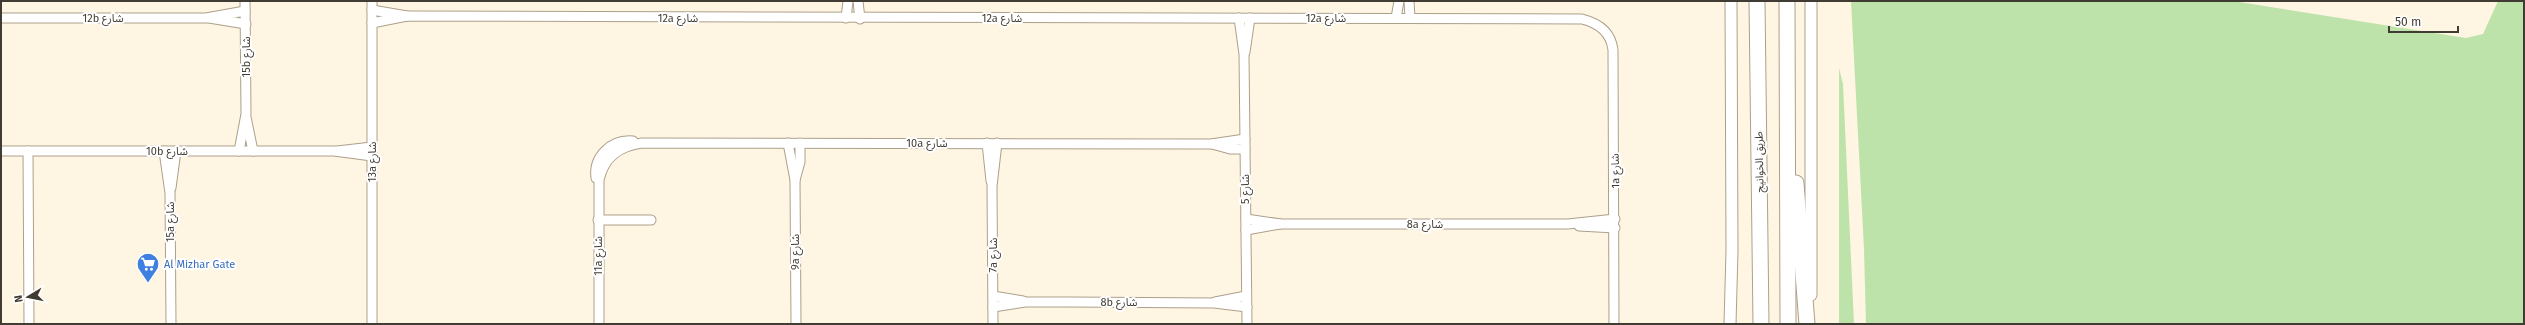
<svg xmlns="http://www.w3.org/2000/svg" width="2525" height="325" font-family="'Fira Sans','Noto Sans Arabic',sans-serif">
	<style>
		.green { fill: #bee3aa }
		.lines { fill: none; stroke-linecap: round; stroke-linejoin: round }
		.minor-casing { stroke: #aca08b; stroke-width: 11 }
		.tertiary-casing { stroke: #aca08b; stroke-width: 13 }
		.trunk-casing { stroke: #aca08b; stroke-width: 17 }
		.minor { stroke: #fff; stroke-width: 9 }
		.tertiary { stroke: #fff; stroke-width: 11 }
		.trunk { stroke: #fff; stroke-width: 15 }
		.labels { text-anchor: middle; stroke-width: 4; stroke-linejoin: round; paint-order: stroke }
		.street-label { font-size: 11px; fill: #413c33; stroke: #fff }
		.shop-label { font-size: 11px; fill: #366cbe; stroke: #fff; text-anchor: start }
	</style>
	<rect width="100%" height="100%" fill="#fff5e3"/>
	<g class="green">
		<path d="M 1851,1 L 2233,1 L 2466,38 L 2483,34 L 2498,1 L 2524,1 L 2524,324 L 1866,324 L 1864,249 Z"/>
		<path d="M 1839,68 L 1843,84 L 1854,324 L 1839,324 Z"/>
	</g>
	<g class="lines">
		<g class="minor-casing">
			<g id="minor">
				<path d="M 372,1 L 372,324"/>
				<path d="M 858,1 L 860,19"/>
				<path d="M 1409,1 L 1410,18"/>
				<path d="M 372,10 L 407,16"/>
				<path d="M 1,18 L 206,18 L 245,11"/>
				<path d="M 209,18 L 246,24"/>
				<path d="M 846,18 L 848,1"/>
				<path d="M 1239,18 L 1244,54 L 1247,324"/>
				<path d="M 1396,18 L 1399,1"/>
				<path d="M 372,23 L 407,16 L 1582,19 C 1598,23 1611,32 1613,50 L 1614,324"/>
				<path d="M 1245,52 L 1250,18"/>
				<path d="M 246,117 L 253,151"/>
				<path d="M 788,143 L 795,180 L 796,324"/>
				<path d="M 987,143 L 991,181"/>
				<path d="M 1212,144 L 1230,149 L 1245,149"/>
				<path d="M 1,151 L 334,151 L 372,156"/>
				<path d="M 28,151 L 29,324"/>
				<path d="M 164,151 L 170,193 L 171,324"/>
				<path d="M 239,151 L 246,114 L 245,1"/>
				<path d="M 337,151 L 372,147"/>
				<path d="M 596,178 C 593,157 611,139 633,141"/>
				<path d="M 795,180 L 800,162 L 800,143"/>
				<path d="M 171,188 L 176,151"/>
				<path d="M 1246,219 L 1281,224 L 1568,224 L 1615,219"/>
				<path d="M 598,220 L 651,220"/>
				<path d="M 1579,226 L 1615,228"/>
				<path d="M 1246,230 L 1280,224"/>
				<path d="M 993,296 L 1023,301"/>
				<path d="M 1215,302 L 1246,296"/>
				<path d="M 993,307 L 1025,302 L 1070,302 L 1214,303 L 1247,307"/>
				<path d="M 599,324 L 599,180 C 604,157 619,146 642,143 L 1211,144 L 1245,139"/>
				<path d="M 993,324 L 992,186 L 997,143"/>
			</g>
		</g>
		<g class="tertiary-casing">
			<g id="tertiary">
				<path d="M 1811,1 L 1811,295"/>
				<path d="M 1730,324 L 1732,251 L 1731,1"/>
			</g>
		</g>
		<g class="trunk-casing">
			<g id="trunk">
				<path d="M 1757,1 L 1761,324"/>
				<path d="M 1787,1 L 1788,324"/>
				<path d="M 1796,183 L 1807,324"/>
			</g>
		</g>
		<use href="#minor" class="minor"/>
		<use href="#tertiary" class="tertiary"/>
		<use href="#trunk" class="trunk"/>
	</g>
	<defs>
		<g id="supermarket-pin" transform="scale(1.15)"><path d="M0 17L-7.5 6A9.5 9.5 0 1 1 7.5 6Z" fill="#3f7fe0" stroke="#fff"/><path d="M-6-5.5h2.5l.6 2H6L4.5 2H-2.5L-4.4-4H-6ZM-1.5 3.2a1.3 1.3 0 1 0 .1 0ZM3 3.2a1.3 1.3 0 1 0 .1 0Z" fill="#fff"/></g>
	</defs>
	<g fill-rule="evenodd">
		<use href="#supermarket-pin" x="148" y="264"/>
	</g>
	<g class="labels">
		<g class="street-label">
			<text x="103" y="22">12b شارع</text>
			<text x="678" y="22">12a شارع</text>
			<text x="1002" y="22">12a شارع</text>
			<text x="1326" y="22">12a شارع</text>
			<text transform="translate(246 57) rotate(-90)" y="4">15b شارع</text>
			<text x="927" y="147">10a شارع</text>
			<text x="167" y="155">10b شارع</text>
			<text transform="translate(372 162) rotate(-90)" y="4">13a شارع</text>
			<text transform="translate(1759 162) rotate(-91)" y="4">طريق الخوانيج</text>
			<text transform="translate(1615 171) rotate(-91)" y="4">1a شارع</text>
			<text transform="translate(1245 189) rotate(-90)" y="4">شارع 5</text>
			<text transform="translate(170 222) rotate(-90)" y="4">15a شارع</text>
			<text x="1425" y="228">8a شارع</text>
			<text transform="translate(795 252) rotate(-90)" y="4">9a شارع</text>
			<text transform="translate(993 255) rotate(-90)" y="4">7a شارع</text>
			<text transform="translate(598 256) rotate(-90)" y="4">11a شارع</text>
			<text x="1119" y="306">8b شارع</text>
		</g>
		<g class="shop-label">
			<text x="164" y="268">Al Mizhar Gate</text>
		</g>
	</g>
	<rect width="2525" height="325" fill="none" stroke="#413c33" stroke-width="4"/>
	<g transform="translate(28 297) rotate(260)" stroke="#ffffff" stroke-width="3" paint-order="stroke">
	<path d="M0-3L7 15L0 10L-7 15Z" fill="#413c33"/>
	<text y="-6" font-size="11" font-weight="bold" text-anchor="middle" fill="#413c33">N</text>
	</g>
	<path d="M2389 26v6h69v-6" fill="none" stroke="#413c33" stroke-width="2"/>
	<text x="2395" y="26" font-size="12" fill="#413c33" stroke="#ffffff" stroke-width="3" paint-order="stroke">50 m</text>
</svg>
